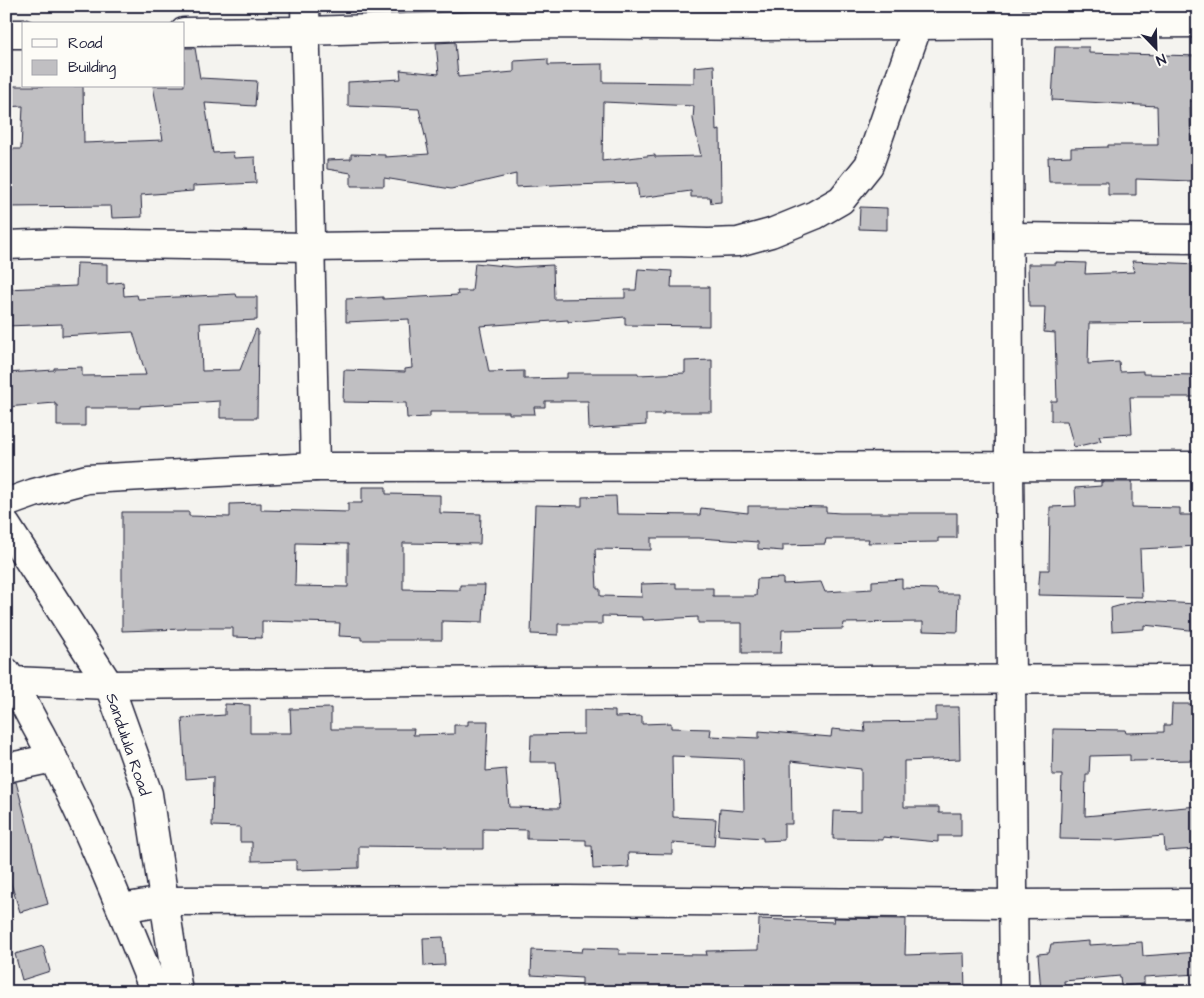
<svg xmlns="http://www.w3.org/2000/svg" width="1204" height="998" font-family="'Architects Daughter',sans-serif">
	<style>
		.building { fill: #c0bfc2; stroke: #22223b; fill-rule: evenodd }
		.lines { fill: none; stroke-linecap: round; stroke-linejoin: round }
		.minor-casing { stroke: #22223b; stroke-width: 31 }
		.minor { stroke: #fdfcf7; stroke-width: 28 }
		.labels { text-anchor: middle; stroke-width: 4; stroke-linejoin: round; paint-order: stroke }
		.street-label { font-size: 16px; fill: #22223b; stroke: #fdfcf7 }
	</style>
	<rect width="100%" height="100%" fill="#f4f3ef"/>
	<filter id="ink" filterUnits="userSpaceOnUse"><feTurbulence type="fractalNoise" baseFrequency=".02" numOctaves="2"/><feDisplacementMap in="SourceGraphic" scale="10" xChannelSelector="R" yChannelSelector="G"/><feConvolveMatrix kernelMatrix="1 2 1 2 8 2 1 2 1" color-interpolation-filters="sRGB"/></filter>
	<g filter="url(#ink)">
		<g class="building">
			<path d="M 455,42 L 458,77 L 514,72 L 514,61 L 548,59 L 548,65 L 603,64 L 603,82 L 694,83 L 694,67 L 714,65 L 716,131 L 720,130 L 721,202 L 711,203 L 710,197 L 691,197 L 691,191 L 639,198 L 637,183 L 572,185 L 572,184 L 516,187 L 516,174 L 451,189 L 384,178 L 384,186 L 351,186 L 351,173 L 327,169 L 327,160 L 351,159 L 351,154 L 385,155 L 385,157 L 429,154 L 419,109 L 348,106 L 348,82 L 401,79 L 400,70 L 439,74 L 436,43 ZM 603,102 L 694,106 L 693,119 L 701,156 L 655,157 L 655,155 L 602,161 Z"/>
			<path d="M 1055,47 L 1089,47 L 1089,53 L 1198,56 L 1196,102 L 1190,101 L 1191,159 L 1193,159 L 1192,181 L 1136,179 L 1136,195 L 1108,195 L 1108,182 L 1049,182 L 1048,157 L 1071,156 L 1071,148 L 1108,147 L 1108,145 L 1158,145 L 1157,106 L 1052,100 Z"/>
			<path d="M 184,48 L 195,48 L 200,78 L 257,81 L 255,106 L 205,103 L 213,153 L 233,152 L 234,158 L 255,157 L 256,183 L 193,186 L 193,191 L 141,195 L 142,217 L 112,218 L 111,206 L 6,207 L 6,149 L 21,149 L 23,106 L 6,107 L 6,86 L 83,86 L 84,143 L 163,140 L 153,86 L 184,86 Z"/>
			<path d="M 860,207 L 887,208 L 887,230 L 859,229 Z"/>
			<path d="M 1132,261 L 1197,264 L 1194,322 L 1089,323 L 1088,364 L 1119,362 L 1120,372 L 1143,371 L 1143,374 L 1198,375 L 1198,397 L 1130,397 L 1132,434 L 1099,436 L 1101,441 L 1074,447 L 1067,421 L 1051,421 L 1051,401 L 1057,401 L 1055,333 L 1044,332 L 1045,307 L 1029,307 L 1028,264 L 1056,264 L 1056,262 L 1086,263 L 1085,274 L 1135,272 Z"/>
			<path d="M 77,263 L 107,264 L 107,284 L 123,282 L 124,296 L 137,295 L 138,299 L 236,294 L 237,297 L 257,297 L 257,320 L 200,323 L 202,371 L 240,370 L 256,329 L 258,330 L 257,418 L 220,418 L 220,401 L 140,406 L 140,408 L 85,408 L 85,426 L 57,426 L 57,405 L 55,405 L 55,403 L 6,407 L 6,373 L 54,370 L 54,368 L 82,367 L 82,376 L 146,375 L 133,332 L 62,336 L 62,324 L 6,326 L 6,289 L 76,286 Z"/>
			<path d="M 475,263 L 515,267 L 553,265 L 554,299 L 625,298 L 625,290 L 636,290 L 638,269 L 672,271 L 671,287 L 709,287 L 709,326 L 625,325 L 625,317 L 568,322 L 568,320 L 480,326 L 489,372 L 524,371 L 524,379 L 567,378 L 567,373 L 638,373 L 638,375 L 685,373 L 685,361 L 712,360 L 712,412 L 664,412 L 664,414 L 646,414 L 646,425 L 589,429 L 588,401 L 545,401 L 545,407 L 534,407 L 535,414 L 509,414 L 509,412 L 430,412 L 430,417 L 407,418 L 406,403 L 343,402 L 344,370 L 405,372 L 405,369 L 412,368 L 409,319 L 346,322 L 346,299 L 383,297 L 383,299 L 458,295 L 457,291 L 472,291 Z"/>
			<path d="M 1101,482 L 1132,482 L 1132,507 L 1180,508 L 1180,515 L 1198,515 L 1198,546 L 1140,549 L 1142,597 L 1038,595 L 1040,570 L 1049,570 L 1050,507 L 1076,506 L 1075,488 L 1101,486 Z"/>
			<path d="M 362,487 L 386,487 L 386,494 L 440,495 L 440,513 L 481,514 L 480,544 L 403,543 L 403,589 L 460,590 L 460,585 L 485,585 L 483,622 L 442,621 L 442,640 L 361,640 L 361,637 L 339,636 L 340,623 L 262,621 L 262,638 L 233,637 L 233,628 L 185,628 L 185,629 L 122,631 L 122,512 L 189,512 L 189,516 L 230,517 L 230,504 L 261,503 L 261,510 L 348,512 L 348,503 L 362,503 ZM 296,543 L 348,544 L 348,587 L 295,586 Z"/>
			<path d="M 616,496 L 617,514 L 700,515 L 701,508 L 748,513 L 748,506 L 783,506 L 826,507 L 826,512 L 840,513 L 957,513 L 957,538 L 938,538 L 938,542 L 868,543 L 869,539 L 826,539 L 825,544 L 783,545 L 783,551 L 758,549 L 758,542 L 699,538 L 651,538 L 651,550 L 595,549 L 597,589 L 600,589 L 600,596 L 642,597 L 641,584 L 676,583 L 676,588 L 713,588 L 713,596 L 756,596 L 757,579 L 783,578 L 783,584 L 821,582 L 825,592 L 872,589 L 872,581 L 902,579 L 902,588 L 936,589 L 939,594 L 959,594 L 958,632 L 923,631 L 923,622 L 844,623 L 843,629 L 782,630 L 781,653 L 742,653 L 742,623 L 698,623 L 698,617 L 643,620 L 643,617 L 602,616 L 602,624 L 558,624 L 558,635 L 531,634 L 535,505 L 582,506 L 582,497 Z"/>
			<path d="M 1136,601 L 1198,604 L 1198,631 L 1144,625 L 1144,629 L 1112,631 L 1111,608 Z"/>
			<path d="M 225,704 L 250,705 L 250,733 L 291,733 L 290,709 L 331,708 L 331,729 L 414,729 L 413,735 L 454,734 L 454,725 L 468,725 L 468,721 L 488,721 L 486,771 L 506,769 L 509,807 L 560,808 L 556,762 L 530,762 L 531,735 L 584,734 L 584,710 L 615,711 L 615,717 L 642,716 L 642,724 L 671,723 L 671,728 L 711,729 L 710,736 L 759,738 L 759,731 L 831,737 L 832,729 L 865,732 L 864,722 L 936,721 L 936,707 L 959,707 L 960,759 L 904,761 L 904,807 L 939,807 L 939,813 L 961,813 L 961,836 L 938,836 L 938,842 L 883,837 L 883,840 L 833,839 L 834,811 L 861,812 L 861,769 L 791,761 L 792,824 L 784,824 L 784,840 L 763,841 L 763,838 L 718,835 L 720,809 L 744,811 L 743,759 L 672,756 L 673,817 L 716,819 L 714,846 L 672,843 L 672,854 L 628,853 L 629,867 L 593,869 L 592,846 L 586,846 L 586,840 L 527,839 L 527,830 L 483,829 L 483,849 L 447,849 L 447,847 L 359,846 L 359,868 L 296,870 L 296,860 L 252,861 L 252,842 L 240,842 L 240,827 L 212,826 L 213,777 L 186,779 L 182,718 L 225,715 Z"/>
			<path d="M 1172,704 L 1198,704 L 1198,760 L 1130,761 L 1130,755 L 1090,756 L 1089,775 L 1086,775 L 1085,816 L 1198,806 L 1198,849 L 1165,851 L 1164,836 L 1115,840 L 1060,839 L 1062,775 L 1052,775 L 1053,729 L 1125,730 L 1126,733 L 1164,732 L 1164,725 L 1171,725 Z"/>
			<path d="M 16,782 L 48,904 L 20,912 L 6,868 L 6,783 Z"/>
			<path d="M 833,918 L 906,919 L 905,955 L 964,953 L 965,992 L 760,992 L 760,986 L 681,989 L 681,991 L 582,989 L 582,978 L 531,975 L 532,950 L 582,952 L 583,948 L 619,949 L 619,954 L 707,955 L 706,951 L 758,950 L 759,919 L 834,922 Z"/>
			<path d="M 443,937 L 445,965 L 424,966 L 423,938 Z"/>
			<path d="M 1089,941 L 1089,945 L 1142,942 L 1143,956 L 1198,952 L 1198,974 L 1144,977 L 1144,984 L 1121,986 L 1120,976 L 1064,981 L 1065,992 L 1041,992 L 1038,954 L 1049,953 L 1051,944 Z"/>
			<path d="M 43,946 L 50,971 L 22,980 L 15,954 Z"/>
		</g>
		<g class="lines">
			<g class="minor-casing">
				<g id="minor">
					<path d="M 305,6 L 315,467"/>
					<path d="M 1008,6 L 1009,467 L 1014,992"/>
					<path d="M 184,32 L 305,31 L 545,24 L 763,26 L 1198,23"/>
					<path d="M 6,34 L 24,34"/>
					<path d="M 1009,237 L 1198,239"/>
					<path d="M 6,245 L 64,243 L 310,247 L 673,242 L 708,243 L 738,242 L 771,233 L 815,215 L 841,200 L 869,165 L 918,25"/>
					<path d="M 6,503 L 34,493 L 87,479 L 315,467 L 1198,466"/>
					<path d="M 6,525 L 109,685 L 148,794 L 178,992"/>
					<path d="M 6,672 C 19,692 29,714 41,735 C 85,818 120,905 155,992"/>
					<path d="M 12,681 L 109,685 L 526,681 L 1198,679"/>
					<path d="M 6,768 L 53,758"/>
					<path d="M 122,908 L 163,901 L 568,900 L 1014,904 L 1198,903"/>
				</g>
			</g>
			<use href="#minor" class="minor"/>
		</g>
	</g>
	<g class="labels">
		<g class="street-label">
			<text transform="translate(129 744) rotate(71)" y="6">Sandulula Road</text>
		</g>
	</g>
	<rect width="1204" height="998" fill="none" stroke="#fdfcf7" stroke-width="25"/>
	<rect x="12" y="12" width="1179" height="973" fill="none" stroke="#22223b" stroke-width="2" filter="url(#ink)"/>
	<rect x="22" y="22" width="162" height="65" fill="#fdfcf7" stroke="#a5a5ac"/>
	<rect x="32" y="39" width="25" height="8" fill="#fdfcf7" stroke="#a5a5ac"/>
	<text x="68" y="48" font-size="15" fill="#22223b">Road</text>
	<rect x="32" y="60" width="25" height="15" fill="#c0bfc2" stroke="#a5a5ac"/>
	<text x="68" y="72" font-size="15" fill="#22223b">Building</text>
	<g transform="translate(1156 48) rotate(157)" stroke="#fdfcf7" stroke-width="4" paint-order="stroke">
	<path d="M0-4L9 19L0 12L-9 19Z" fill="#22223b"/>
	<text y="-8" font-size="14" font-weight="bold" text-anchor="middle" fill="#22223b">N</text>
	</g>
</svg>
